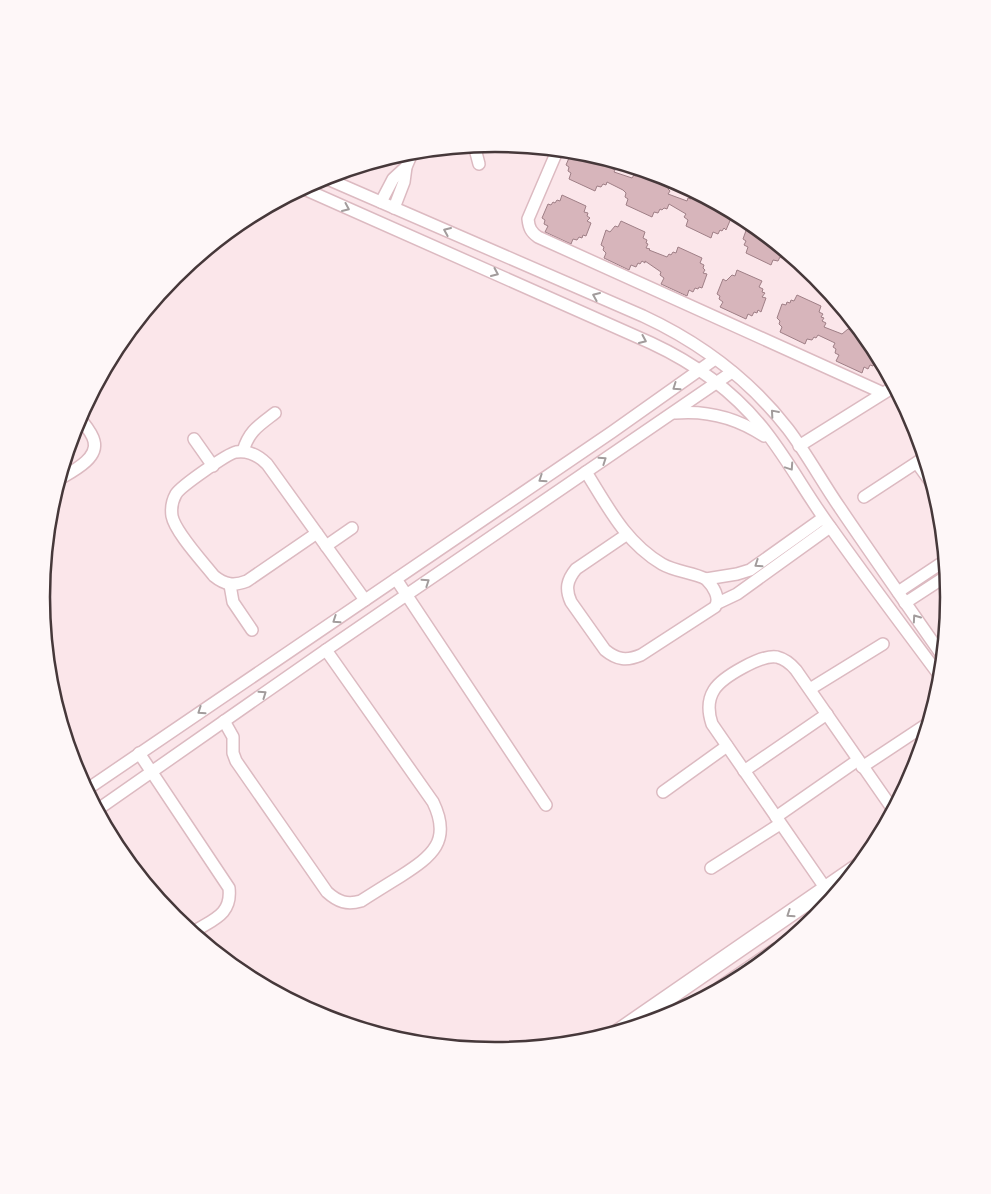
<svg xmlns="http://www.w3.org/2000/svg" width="991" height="1194" font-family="'Varela Round',sans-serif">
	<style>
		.building { fill: #d7b5bb; stroke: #9f7f86 }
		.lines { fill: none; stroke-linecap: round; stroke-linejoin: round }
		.street-casing { stroke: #dcbac1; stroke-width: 14 }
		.secondary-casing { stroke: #dcbac1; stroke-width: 19 }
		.street { stroke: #fff; stroke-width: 11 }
		.secondary { stroke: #fff; stroke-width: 16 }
		.oneway { stroke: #a29c9c }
		.rim { fill: none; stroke: #46383a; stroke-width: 2.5 }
	</style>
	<rect width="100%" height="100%" fill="#fbe6ea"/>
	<g class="building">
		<path d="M 572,151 L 584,152 L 612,160 L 611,163 L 613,165 L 611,168 L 615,170 L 614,172 L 632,178 L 634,175 L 636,176 L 638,173 L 641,174 L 642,169 L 654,173 L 667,179 L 665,184 L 669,186 L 668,189 L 670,191 L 668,194 L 687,201 L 688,198 L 691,199 L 693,196 L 696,197 L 697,194 L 704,196 L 728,209 L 727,210 L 730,212 L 728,215 L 732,216 L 726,230 L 724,228 L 722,231 L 720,230 L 718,234 L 713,232 L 711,238 L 686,226 L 688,220 L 684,217 L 686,214 L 669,204 L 667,209 L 664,208 L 662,210 L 660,209 L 658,213 L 654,212 L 652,217 L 626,205 L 628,199 L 625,197 L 626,193 L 623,190 L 607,182 L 606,185 L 603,184 L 601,187 L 597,186 L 595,191 L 569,179 L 571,173 L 568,171 L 569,167 L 566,165 Z"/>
		<path d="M 562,195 L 586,206 L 584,212 L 588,213 L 587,216 L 590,218 L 587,221 L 591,223 L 586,236 L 583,235 L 582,238 L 579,237 L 577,240 L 573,239 L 571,244 L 545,232 L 548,226 L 544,224 L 545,220 L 542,218 L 548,204 L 551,205 L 553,202 L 555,203 L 557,200 L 560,201 Z"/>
		<path d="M 621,221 L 645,232 L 643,238 L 647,240 L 646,243 L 648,244 L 646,248 L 650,249 L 649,250 L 667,257 L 669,254 L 671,255 L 673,252 L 676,253 L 678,247 L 702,258 L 700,263 L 704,265 L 703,268 L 705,270 L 703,273 L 707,274 L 702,288 L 699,287 L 698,289 L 695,288 L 693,292 L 689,290 L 687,296 L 661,284 L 664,278 L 660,275 L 661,272 L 645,261 L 645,263 L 642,261 L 640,264 L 638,263 L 636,267 L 631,265 L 629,270 L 604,258 L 606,253 L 603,250 L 604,247 L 601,245 L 606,230 L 610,232 L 615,226 L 618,227 Z"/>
		<path d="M 753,223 L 787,251 L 782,258 L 780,257 L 778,261 L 773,260 L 771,265 L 746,253 L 748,247 L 744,245 L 746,241 L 743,239 L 748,225 L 751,226 Z"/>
		<path d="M 737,270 L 762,281 L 759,287 L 763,289 L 762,292 L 765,293 L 762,297 L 766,298 L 761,312 L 758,310 L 757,313 L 754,312 L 752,316 L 748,314 L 746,319 L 720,307 L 723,302 L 719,299 L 720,296 L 717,294 L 723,279 L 726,281 L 732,275 L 735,276 Z"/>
		<path d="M 797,295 L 821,306 L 819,312 L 823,314 L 821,317 L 824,318 L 822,321 L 826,323 L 824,327 L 842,334 L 848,329 L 851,330 L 854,321 L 873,345 L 880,357 L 877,365 L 874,364 L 873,366 L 870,365 L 868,369 L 864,367 L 862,373 L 836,361 L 839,355 L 835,353 L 836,349 L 833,347 L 835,343 L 818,335 L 816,338 L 814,337 L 812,340 L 807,339 L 805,344 L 780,332 L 782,327 L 779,324 L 780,321 L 777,318 L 782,304 L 786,305 L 787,302 L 790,303 L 791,300 L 794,301 Z"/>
	</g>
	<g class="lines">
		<g class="street-casing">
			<g id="street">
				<path d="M 474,145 L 479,164"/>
				<path d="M 558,149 L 528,219 C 529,228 531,232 538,237 L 883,393"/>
				<path d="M 323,177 L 643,316 C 699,342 750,380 788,429 C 807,454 822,482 840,508 C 874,558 909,608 944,658"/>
				<path d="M 302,188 L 651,343 C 694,363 732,390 762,427 C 788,459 807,496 831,528 C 867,579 905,629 942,679"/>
				<path d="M 381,202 L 393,179 L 406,167"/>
				<path d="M 394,208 L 404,182 L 406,167 L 413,151"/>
				<path d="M 675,413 C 708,410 737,418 764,436"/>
				<path d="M 194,439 L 213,466"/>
				<path d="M 799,446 L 895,386"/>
				<path d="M 243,451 C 249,431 258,426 275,413"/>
				<path d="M 917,463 L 935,488"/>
				<path d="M 586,472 C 608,507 625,542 662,564 C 676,572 692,572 706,579 C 713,586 721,598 715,607 L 641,655 C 627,661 617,660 605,650 L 571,602 C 565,589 567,580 576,569 L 626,535"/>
				<path d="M 58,480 C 71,472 99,459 94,441 C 92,432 84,424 79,417"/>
				<path d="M 864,497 L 925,457"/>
				<path d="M 317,533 L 247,581 C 234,586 225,585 214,576 C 203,562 175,532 172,516 C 171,509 172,501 176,494 C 181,486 227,454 236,452 C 249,450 259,456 267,464 L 365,600"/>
				<path d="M 326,546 L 352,528"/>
				<path d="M 396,579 L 546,805"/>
				<path d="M 706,579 L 737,574 L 750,570 L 823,518"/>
				<path d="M 230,585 L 233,602 L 252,630"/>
				<path d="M 898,592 L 946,560"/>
				<path d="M 718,603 L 737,594 L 830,527"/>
				<path d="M 905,603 L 948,575"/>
				<path d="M 810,689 L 883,644"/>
				<path d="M 224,721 L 233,737 L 233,753 L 236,761 L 327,892 C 338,902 347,905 361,901 C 375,892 388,884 401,876 C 432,856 452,841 433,802 L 326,650"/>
				<path d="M 139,753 L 229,888 C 232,914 214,919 195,931 L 191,932"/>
				<path d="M 862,767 L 930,722"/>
				<path d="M 744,771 L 827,714"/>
				<path d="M 86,790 L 612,432 L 715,359"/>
				<path d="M 663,792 L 727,746"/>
				<path d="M 97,810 L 326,650 L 732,372"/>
				<path d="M 776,817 L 858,760"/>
				<path d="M 711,868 L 780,824"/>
				<path d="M 826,889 L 712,724 C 708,712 707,701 714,690 C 722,677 762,654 777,657 C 785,659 791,664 796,670 L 894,811"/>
			</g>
		</g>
		<g class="secondary-casing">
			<g id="secondary">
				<path d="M 720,990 L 777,951"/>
				<path d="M 617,1033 L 859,866"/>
			</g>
		</g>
		<use href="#street" class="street"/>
		<use href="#secondary" class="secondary"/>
	</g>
	<defs><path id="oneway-chevron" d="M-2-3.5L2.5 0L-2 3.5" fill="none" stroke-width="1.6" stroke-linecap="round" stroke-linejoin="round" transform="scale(1.25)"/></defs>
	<g class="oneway">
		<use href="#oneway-chevron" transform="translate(346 208) rotate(24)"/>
		<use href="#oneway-chevron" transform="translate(447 231) rotate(-157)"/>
		<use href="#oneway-chevron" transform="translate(495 273) rotate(24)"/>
		<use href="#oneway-chevron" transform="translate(596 296) rotate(-157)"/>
		<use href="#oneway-chevron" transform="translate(643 340) rotate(24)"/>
		<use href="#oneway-chevron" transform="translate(676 387) rotate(145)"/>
		<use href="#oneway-chevron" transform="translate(774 413) rotate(-131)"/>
		<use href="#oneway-chevron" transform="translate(603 460) rotate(-34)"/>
		<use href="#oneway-chevron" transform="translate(790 467) rotate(56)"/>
		<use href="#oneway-chevron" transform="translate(542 479) rotate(146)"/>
		<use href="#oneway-chevron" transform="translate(758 564) rotate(146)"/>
		<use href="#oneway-chevron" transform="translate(426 582) rotate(-34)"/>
		<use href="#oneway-chevron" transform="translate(916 618) rotate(-125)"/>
		<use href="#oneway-chevron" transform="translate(336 620) rotate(146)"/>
		<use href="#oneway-chevron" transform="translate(263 694) rotate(-35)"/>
		<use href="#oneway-chevron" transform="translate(201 711) rotate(146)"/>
		<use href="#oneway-chevron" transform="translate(790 914) rotate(146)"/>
	</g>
	<path d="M0 0H991V1194H0ZM50 597a445 445 0 1 1 890 0a445 445 0 1 1-890 0Z" fill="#fef7f8" fill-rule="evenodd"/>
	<path class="rim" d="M50 597a445 445 0 1 1 890 0a445 445 0 1 1-890 0Z"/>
</svg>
